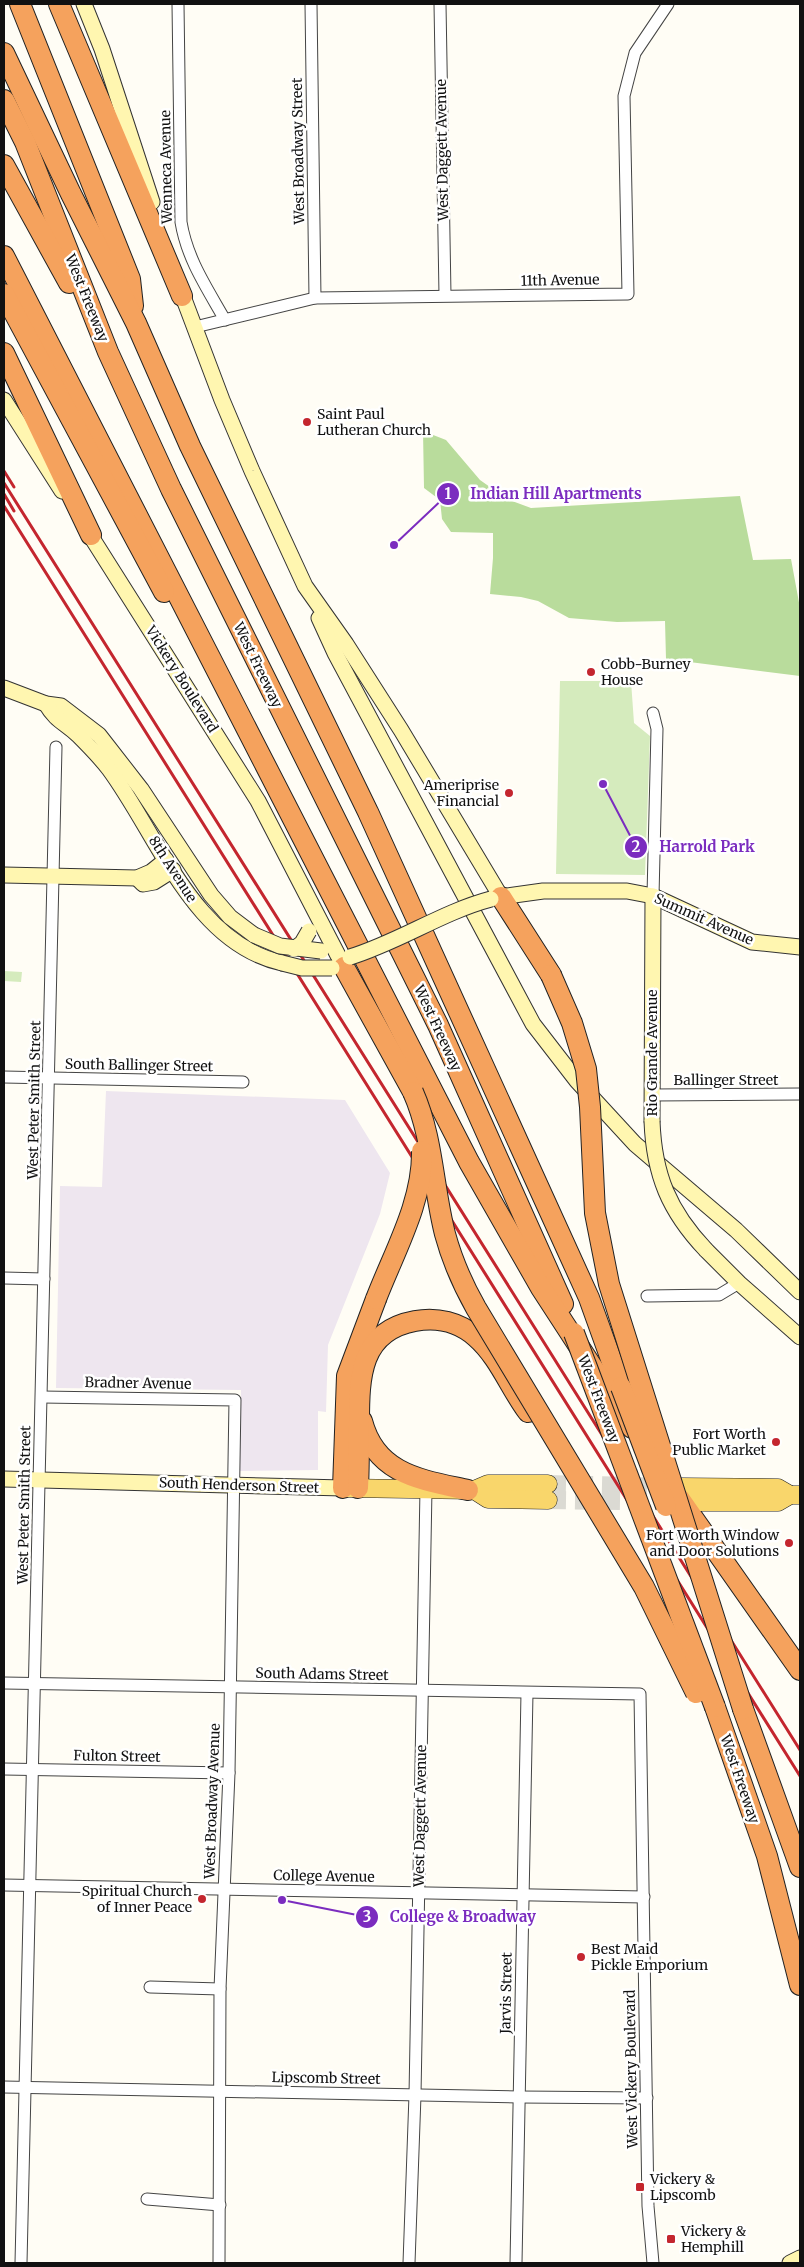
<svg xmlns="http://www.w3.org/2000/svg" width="804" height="2267" font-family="Merriweather,serif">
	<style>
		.industrial { fill: #eee6ef }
		.green { fill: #d5ebbd }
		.forest { fill: #b9dc9c }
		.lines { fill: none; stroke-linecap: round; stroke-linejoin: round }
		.primary-tunnel { stroke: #dbdad3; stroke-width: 18; stroke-dasharray: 18 9; stroke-linecap: butt }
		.street-casing { stroke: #444; stroke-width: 13 }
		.secondary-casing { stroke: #333; stroke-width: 17 }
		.primary-casing { stroke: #222; stroke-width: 19 }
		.highway-casing { stroke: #222; stroke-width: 22 }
		.street { stroke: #fff; stroke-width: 11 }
		.secondary { stroke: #fff6b0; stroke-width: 15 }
		.primary { stroke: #f9d66b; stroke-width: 18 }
		.highway { stroke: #f5a25d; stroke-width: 20 }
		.rail { stroke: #c4262e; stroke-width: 3 }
		.secondary-bridge-casing { stroke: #333; stroke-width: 17; stroke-linecap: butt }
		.highway-bridge-casing { stroke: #222; stroke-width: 22; stroke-linecap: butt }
		.secondary-bridge { stroke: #fff6b0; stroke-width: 15 }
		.highway-bridge { stroke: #f5a25d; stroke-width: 20 }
		.poi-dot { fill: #c4262e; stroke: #fff; stroke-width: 2 }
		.labels { text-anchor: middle; stroke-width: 5; stroke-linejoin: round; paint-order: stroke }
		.street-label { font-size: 14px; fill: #111; stroke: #fff }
		.poi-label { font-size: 14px; fill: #111; stroke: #fff; text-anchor: start }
		.leader { fill: none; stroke: #7b2cbf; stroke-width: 2 }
		.callout-dot { fill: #7b2cbf; stroke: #fff; stroke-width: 2 }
		.mark-label { font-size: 15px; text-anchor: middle; font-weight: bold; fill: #fff }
		.callout-label { font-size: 15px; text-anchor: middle; font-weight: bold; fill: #7b2cbf; stroke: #fff; stroke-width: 5; stroke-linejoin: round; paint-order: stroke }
	</style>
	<rect width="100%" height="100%" fill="#fffdf5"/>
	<path class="industrial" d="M 106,1091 L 345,1100 L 390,1173 L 380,1214 L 328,1345 L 326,1412 L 318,1411 L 318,1470 L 239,1471 L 241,1390 L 56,1388 L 60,1186 L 102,1187 Z"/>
	<g class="green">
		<path d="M 560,681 L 631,681 L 634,723 L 650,736 L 645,875 L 556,874 Z"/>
		<path d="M 4,971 L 22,972 L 21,982 L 4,981 Z"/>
	</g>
	<path class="forest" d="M 423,431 L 446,440 L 480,480 L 507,499 L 531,508 L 740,496 L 753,560 L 791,559 L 800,608 L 800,676 L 666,659 L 665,621 L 617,622 L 569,618 L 538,601 L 521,597 L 490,594 L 493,558 L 493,533 L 451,532 L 442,519 L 440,500 L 424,488 Z"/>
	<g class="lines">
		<g class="primary-tunnel">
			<path d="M 548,1484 L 670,1487"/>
			<path d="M 548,1500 L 677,1502"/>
		</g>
		<g class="street-casing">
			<g id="street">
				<path d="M 178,4 L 181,222 C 187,259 207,288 225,320"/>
				<path d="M 311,4 L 315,298"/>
				<path d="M 440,4 L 445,295"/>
				<path d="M 195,327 L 315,298 L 628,294 L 624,96 L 635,53 L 668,4"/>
				<path d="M 653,713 L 657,729 L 653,896"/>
				<path d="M 4,1077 L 243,1082"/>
				<path d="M 653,1095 L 800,1094"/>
				<path d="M 4,1278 L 44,1279"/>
				<path d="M 647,1296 L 719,1295 L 739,1283"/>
				<path d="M 42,1397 L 235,1400 L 229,1773 L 220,1989 L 219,2263"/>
				<path d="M 4,1683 L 640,1694 L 648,2206 L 653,2263"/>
				<path d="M 4,1769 L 229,1773"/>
				<path d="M 4,1885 L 644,1897"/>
				<path d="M 150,1987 L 220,1989"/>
				<path d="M 4,2087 L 519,2097 L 647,2098"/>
				<path d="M 147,2199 L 220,2205"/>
				<path d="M 21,2263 L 56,747"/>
				<path d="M 409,2263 L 415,2095 L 426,1489"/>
				<path d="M 516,2263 L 527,1693"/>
			</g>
		</g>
		<g class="secondary-casing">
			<g id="secondary">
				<path d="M 84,4 L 102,49 L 152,202"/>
				<path d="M 179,286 L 222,400 L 252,471 L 305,586 L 346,644 L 401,730 L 501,897"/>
				<path d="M 4,400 L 62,491"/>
				<path d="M 85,527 L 258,801 L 344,967"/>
				<path d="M 319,618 L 335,653 L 533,1024 L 577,1081 L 635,1144 L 736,1230 L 800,1292"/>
				<path d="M 4,688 L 46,704 L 61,706 L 99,735 L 141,789 L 211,895 L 230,917 L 254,935"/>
				<path d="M 46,704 C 56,721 64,722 78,735 C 89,746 100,757 109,769 C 158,835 193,943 282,963"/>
				<path d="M 4,875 L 137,878 L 151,872 L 166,860"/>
				<path d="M 137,878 L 143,884 L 154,882 L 173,870"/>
				<path d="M 493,898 L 543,891 L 627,891 L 653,896 L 752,942 L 800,947"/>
				<path d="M 652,1121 L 653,896"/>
				<path d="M 706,1250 L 739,1283 L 800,1337"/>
				<path d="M 4,1479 L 343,1488"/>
				<path d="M 790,2263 L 800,2258"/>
			</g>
		</g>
		<g class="primary-casing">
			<g id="primary">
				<path d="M 681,1487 L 778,1488 L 790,1495"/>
				<path d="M 344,1488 L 474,1490 L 488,1484 L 548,1484"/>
				<path d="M 474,1490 L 488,1499 L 548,1500"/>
				<path d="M 690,1502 L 778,1502 L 790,1495 L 800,1495"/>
			</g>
		</g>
		<g class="highway-casing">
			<g id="highway">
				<path d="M 20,4 L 130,279 L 133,306"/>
				<path d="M 59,4 L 182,296"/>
				<path d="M 4,53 L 71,194 L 136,323 L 190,446 L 368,812 L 589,1298 L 621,1387"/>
				<path d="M 4,100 L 25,142 L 108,352 L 171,489 L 438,1025 L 563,1304"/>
				<path d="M 4,165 L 69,283"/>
				<path d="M 4,256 L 469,1162 L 541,1288 L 632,1428"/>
				<path d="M 4,294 L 164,592"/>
				<path d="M 4,353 L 91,535"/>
				<path d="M 501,897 L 551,975"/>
				<path d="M 344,967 L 413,1092"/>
				<path d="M 362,1421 C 376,1475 422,1480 468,1490"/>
				<path d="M 343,1488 L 347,1376 L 376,1299"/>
				<path d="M 358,1488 C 359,1466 359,1445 359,1423 C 359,1377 360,1331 415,1321 C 437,1317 459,1322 476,1337 C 499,1357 510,1388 528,1412"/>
				<path d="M 679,1498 L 800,1670"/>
				<path d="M 715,1707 L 767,1856 L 800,1985"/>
				<path d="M 743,1709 L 800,1867"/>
			</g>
		</g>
		<use href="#street" class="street"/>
		<use href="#secondary" class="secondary"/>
		<use href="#primary" class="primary"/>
		<use href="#highway" class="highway"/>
		<g class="rail">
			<path d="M 4,471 L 14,487"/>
			<path d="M 4,483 L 800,1750"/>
			<path d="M 4,494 L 14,511"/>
			<path d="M 4,506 L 800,1776"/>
		</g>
		<g class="secondary-bridge-casing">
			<g id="secondary-bridge">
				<path d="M 254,935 L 280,946 L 321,951"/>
				<path d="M 294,949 L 302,943 L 309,931"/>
				<path d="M 350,957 C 399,942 442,912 491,899"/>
				<path d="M 282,963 L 302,968 L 332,968"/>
				<path d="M 652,1121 C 654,1175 669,1211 706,1250"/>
			</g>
		</g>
		<g class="highway-bridge-casing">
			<g id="highway-bridge">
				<path d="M 551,975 L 572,1023 L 586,1069 L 590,1107 L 595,1213 L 609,1284 L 743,1709"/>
				<path d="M 413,1092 C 433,1137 433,1187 445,1234 C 452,1260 463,1285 476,1308 L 644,1587 L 696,1693"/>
				<path d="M 376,1299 C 394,1252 423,1202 422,1151"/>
				<path d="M 574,1333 L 715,1707"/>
				<path d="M 621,1387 L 666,1506"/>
			</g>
		</g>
		<use href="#secondary-bridge" class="secondary-bridge"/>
		<use href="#highway-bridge" class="highway-bridge"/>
	</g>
	<g class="poi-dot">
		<circle cx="307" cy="422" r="5"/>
		<circle cx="591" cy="672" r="5"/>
		<circle cx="509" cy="793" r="5"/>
		<circle cx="776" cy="1442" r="5"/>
		<circle cx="789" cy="1543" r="5"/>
		<circle cx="202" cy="1899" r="5"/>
		<circle cx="581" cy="1957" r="5"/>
		<rect x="635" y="2182" width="10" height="10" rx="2.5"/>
		<rect x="666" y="2234" width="10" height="10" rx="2.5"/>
	</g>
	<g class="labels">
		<g class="street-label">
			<text transform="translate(442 150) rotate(-91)" y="5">West Daggett Avenue</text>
			<text transform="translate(298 151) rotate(-91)" y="5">West Broadway Street</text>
			<text transform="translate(166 167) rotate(-91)" y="5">Wenneca Avenue</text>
			<text transform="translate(560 280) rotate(-1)" y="5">11th Avenue</text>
			<text transform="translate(87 298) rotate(68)" y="5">West Freeway</text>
			<text transform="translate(258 665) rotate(64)" y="5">West Freeway</text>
			<text transform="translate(182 679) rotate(58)" y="5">Vickery Boulevard</text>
			<text transform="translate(173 869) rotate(57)" y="5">8th Avenue</text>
			<text transform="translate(704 919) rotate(24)" y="5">Summit Avenue</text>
			<text transform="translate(438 1028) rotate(65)" y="5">West Freeway</text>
			<text transform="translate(652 1053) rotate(-90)" y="5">Rio Grande Avenue</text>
			<text transform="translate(139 1065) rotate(1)" y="5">South Ballinger Street</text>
			<text x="726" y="1085">Ballinger Street</text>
			<text transform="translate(34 1100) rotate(-89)" y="5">West Peter Smith Street</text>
			<text transform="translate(138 1383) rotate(1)" y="5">Bradner Avenue</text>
			<text transform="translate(599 1399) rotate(69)" y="5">West Freeway</text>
			<text transform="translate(239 1485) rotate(2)" y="5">South Henderson Street</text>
			<text transform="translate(24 1505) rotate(-89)" y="5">West Peter Smith Street</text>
			<text transform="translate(322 1674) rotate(1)" y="5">South Adams Street</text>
			<text transform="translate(117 1756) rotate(1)" y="5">Fulton Street</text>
			<text transform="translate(740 1779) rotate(71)" y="5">West Freeway</text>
			<text transform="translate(212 1801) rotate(-88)" y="5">West Broadway Avenue</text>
			<text transform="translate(420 1816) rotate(-89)" y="5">West Daggett Avenue</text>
			<text transform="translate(324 1876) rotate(1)" y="5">College Avenue</text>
			<text transform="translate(506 1993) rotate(-89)" y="5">Jarvis Street</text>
			<text transform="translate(631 2069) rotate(-91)" y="5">West Vickery Boulevard</text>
			<text transform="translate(326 2078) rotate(1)" y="5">Lipscomb Street</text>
		</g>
		<g class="poi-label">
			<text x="317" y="419">Saint Paul<tspan x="317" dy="16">Lutheran Church</tspan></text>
			<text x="601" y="669">Cobb-Burney<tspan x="601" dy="16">House</tspan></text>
			<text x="499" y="790" text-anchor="end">Ameriprise<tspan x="499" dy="16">Financial</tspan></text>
			<text x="766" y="1439" text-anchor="end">Fort Worth<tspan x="766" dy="16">Public Market</tspan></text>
			<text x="779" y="1540" text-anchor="end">Fort Worth Window<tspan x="779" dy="16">and Door Solutions</tspan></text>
			<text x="192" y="1896" text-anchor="end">Spiritual Church<tspan x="192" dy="16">of Inner Peace</tspan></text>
			<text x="591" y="1954">Best Maid<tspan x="591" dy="16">Pickle Emporium</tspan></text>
			<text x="650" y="2184">Vickery &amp;<tspan x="650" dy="16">Lipscomb</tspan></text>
			<text x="681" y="2236">Vickery &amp;<tspan x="681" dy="16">Hemphill</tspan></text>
		</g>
	</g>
	<path class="leader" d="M394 545L448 494M603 784L636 847M282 1900L367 1917"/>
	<g class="callout-dot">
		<circle cx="394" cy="545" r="5"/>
		<circle cx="603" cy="784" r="5"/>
		<circle cx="282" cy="1900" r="5"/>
		<circle cx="448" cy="494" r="12"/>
		<circle cx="636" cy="847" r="12"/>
		<circle cx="367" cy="1917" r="12"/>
	</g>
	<g class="mark-label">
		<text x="448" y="499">1</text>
		<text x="636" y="852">2</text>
		<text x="367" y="1922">3</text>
	</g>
	<g class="callout-label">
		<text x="556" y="499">Indian Hill Apartments</text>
		<text x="707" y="852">Harrold Park</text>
		<text x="463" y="1922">College &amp; Broadway</text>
	</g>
	<rect width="804" height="2267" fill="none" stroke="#111111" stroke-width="10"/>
</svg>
